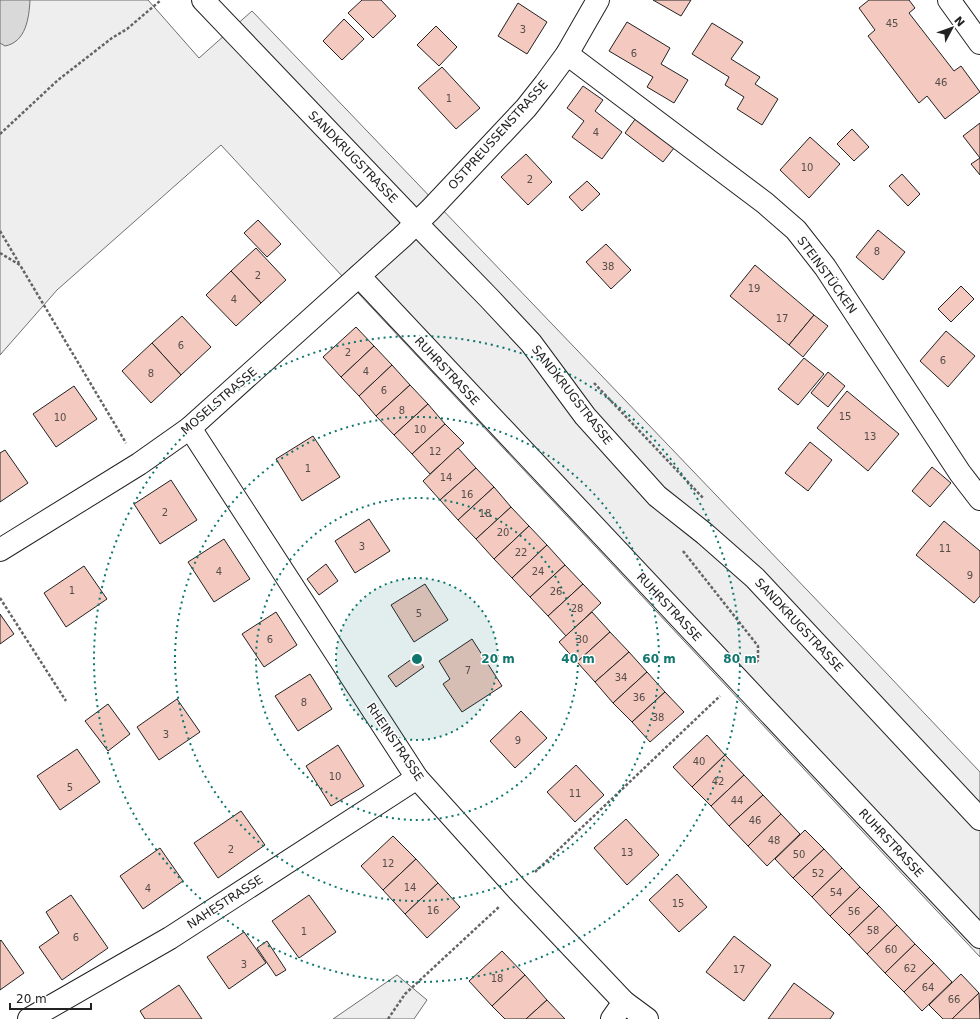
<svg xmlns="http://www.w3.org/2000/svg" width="980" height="1019" font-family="'DejaVu Sans',sans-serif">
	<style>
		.green { fill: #eee; stroke: #6f6f6f }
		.water { fill: #d9d9d9; stroke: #6f6f6f }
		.building { fill: #f3c9c0; stroke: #222 }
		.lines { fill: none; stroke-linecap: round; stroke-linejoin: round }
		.minor-casing { stroke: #222; stroke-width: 24 }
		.path { stroke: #646464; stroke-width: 2.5; stroke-dasharray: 3 2; stroke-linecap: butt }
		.minor { stroke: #fff; stroke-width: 22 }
		.ring { fill: none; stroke: #0f766e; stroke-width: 2; stroke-dasharray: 2 4 }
		.labels { text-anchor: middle; stroke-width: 3; stroke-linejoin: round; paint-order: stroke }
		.number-label { font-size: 10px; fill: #564c4a }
		.street-label { font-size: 12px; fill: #222; stroke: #fff }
		.centre { fill: #0f766e; stroke: #fff; stroke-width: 2 }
		.ring-label { font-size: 12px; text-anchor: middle; font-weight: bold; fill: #0f766e; stroke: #fff; stroke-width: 3; stroke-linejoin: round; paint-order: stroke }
	</style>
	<rect width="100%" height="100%" fill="#fff"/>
	<g class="green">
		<path d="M 0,0 L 148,0 L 199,58 L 252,11 L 854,639 L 980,772 L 980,957 L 329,262 L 221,145 L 57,290 L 0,355 Z"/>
		<path d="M 397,975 L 427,1000 L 414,1019 L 333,1019 Z"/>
	</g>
	<path class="water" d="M 0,0 L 30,0 C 29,18 26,42 5,46 L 0,43 Z"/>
	<g class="building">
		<path d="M 362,0 L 381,0 L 396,16 L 373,38 L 348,13 Z"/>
		<path d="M 653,0 L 691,0 L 681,16 Z"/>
		<path d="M 869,0 L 909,0 L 915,8 L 909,13 L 954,71 L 961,66 L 980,92 L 945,119 L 927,96 L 919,103 L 868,36 L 875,30 L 859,8 Z"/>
		<path d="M 518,3 L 547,22 L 527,54 L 498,36 Z"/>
		<path d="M 344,19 L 364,39 L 342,60 L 323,41 Z"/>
		<path d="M 627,22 L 670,48 L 661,64 L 688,80 L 674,103 L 647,87 L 653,77 L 609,51 Z"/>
		<path d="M 712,23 L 743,42 L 731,59 L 760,77 L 755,84 L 778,99 L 762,125 L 737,109 L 744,97 L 725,85 L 729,77 L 692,54 Z"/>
		<path d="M 436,26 L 457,47 L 439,66 L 417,45 Z"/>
		<path d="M 442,67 L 480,108 L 456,129 L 418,88 Z"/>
		<path d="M 583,86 L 603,100 L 595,111 L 622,132 L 602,159 L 572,137 L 584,121 L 567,108 Z"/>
		<path d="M 636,118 L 674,148 L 663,162 L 625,133 Z"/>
		<path d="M 980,123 L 980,175 L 971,164 L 980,158 L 963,136 Z"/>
		<path d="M 852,129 L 869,147 L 854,161 L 837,144 Z"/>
		<path d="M 810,137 L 840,164 L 809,198 L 780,170 Z"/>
		<path d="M 526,154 L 552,182 L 528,205 L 501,177 Z"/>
		<path d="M 902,174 L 920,194 L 908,206 L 889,186 Z"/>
		<path d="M 587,181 L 600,194 L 582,211 L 569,197 Z"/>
		<path d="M 258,220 L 281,244 L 267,257 L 244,233 Z"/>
		<path d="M 878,230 L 905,252 L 883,280 L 856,257 Z"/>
		<path d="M 606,244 L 631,270 L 611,289 L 586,262 Z"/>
		<path d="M 256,248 L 286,280 L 261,303 L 231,271 Z"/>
		<path d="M 755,265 L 814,315 L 789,345 L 730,296 Z"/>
		<path d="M 231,271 L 261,303 L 236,326 L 206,295 Z"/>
		<path d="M 961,286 L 974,299 L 951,322 L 938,309 Z"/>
		<path d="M 814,315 L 828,326 L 803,357 L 789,345 Z"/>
		<path d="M 182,316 L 211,347 L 181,375 L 152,343 Z"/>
		<path d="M 356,327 L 374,346 L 341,377 L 323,357 Z"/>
		<path d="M 946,331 L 975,356 L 948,387 L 920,361 Z"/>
		<path d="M 152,343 L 181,375 L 151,403 L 122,371 Z"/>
		<path d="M 374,346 L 392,365 L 359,396 L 341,377 Z"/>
		<path d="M 804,358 L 824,374 L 798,405 L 778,389 Z"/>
		<path d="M 392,365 L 410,385 L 376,416 L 359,396 Z"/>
		<path d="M 828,372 L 845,386 L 828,407 L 811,393 Z"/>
		<path d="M 410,385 L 428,404 L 394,435 L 376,416 Z"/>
		<path d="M 74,386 L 97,419 L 56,447 L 33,414 Z"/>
		<path d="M 847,391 L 899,434 L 868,471 L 817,428 Z"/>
		<path d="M 428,404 L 445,424 L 412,454 L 394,435 Z"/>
		<path d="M 445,424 L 464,443 L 430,474 L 412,454 Z"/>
		<path d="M 313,436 L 340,477 L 302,501 L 276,459 Z"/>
		<path d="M 810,442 L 832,460 L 808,491 L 785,473 Z"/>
		<path d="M 458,448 L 476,468 L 440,500 L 423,481 Z"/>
		<path d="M 5,450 L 28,483 L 0,502 L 0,453 Z"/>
		<path d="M 932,467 L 951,483 L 930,507 L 912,491 Z"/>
		<path d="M 476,468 L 494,487 L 458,520 L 440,500 Z"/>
		<path d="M 171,480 L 197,520 L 160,544 L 134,504 Z"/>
		<path d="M 494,487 L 511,507 L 476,539 L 458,520 Z"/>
		<path d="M 511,507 L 529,526 L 494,559 L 476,539 Z"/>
		<path d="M 369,519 L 390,551 L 355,573 L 335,541 Z"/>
		<path d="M 944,521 L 980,551 L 980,596 L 974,603 L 916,555 Z"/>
		<path d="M 529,526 L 547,545 L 512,578 L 494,559 Z"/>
		<path d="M 224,539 L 250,579 L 214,602 L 188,562 Z"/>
		<path d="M 547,545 L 565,565 L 530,597 L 512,578 Z"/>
		<path d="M 326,564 L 338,581 L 319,595 L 307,579 Z"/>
		<path d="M 565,565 L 583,584 L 548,616 L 530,597 Z"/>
		<path d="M 84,566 L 107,599 L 66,627 L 44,593 Z"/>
		<path d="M 425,584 L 448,620 L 414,642 L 391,605 Z"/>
		<path d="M 583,584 L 601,603 L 566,636 L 548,616 Z"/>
		<path d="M 276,612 L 297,645 L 264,667 L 242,634 Z"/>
		<path d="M 592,612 L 610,632 L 577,662 L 559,642 Z"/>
		<path d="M 0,614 L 14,634 L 0,644 Z"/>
		<path d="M 610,632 L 629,652 L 595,682 L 577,662 Z"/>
		<path d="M 472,639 L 502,686 L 462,712 L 443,684 L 450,679 L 439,661 Z"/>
		<path d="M 629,652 L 647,672 L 613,703 L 595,682 Z"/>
		<path d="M 416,656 L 424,667 L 396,687 L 388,676 Z"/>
		<path d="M 647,672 L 665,692 L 632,722 L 613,703 Z"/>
		<path d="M 310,674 L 332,709 L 298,731 L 275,696 Z"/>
		<path d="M 665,692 L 684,712 L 650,742 L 632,722 Z"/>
		<path d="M 177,699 L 200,732 L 159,760 L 137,727 Z"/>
		<path d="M 108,704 L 130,734 L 108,751 L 85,721 Z"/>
		<path d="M 521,711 L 547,738 L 515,768 L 490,741 Z"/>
		<path d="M 707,735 L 725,755 L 692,787 L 673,767 Z"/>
		<path d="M 338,745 L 364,786 L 331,806 L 306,766 Z"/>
		<path d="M 77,749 L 100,782 L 60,810 L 37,776 Z"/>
		<path d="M 725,755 L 744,775 L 711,806 L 692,787 Z"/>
		<path d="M 576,765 L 604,795 L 575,822 L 547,792 Z"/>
		<path d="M 744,775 L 763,795 L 729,826 L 711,806 Z"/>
		<path d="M 763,795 L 781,814 L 748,846 L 729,826 Z"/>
		<path d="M 241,811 L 265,845 L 218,878 L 194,843 Z"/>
		<path d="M 781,814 L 800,834 L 767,866 L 748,846 Z"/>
		<path d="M 626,819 L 659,855 L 627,885 L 594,848 Z"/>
		<path d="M 805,830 L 824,849 L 793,878 L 775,859 Z"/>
		<path d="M 393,836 L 416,859 L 383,890 L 361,866 Z"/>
		<path d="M 160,848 L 183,881 L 143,909 L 120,876 Z"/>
		<path d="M 824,849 L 842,868 L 812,897 L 793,878 Z"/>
		<path d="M 416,859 L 438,883 L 405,914 L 383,890 Z"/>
		<path d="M 842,868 L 860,887 L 830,916 L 812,897 Z"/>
		<path d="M 677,874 L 707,907 L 679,932 L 649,900 Z"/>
		<path d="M 438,883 L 460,907 L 427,938 L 405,914 Z"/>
		<path d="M 860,887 L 879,906 L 849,935 L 830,916 Z"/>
		<path d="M 71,895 L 108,948 L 62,980 L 39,947 L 59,933 L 46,912 Z"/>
		<path d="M 309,895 L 336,932 L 299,958 L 272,921 Z"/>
		<path d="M 879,906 L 897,925 L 867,954 L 849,935 Z"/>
		<path d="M 897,925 L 915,944 L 885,973 L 867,954 Z"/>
		<path d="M 244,932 L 266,963 L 229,989 L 207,957 Z"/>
		<path d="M 734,936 L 771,965 L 744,1001 L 706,972 Z"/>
		<path d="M 1,940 L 24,973 L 0,990 L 0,941 Z"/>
		<path d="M 267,941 L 286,970 L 276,976 L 257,948 Z"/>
		<path d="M 915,944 L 934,963 L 904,992 L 885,973 Z"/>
		<path d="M 502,951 L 525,975 L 492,1006 L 469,981 Z"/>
		<path d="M 934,963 L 952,982 L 922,1011 L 904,992 Z"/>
		<path d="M 961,974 L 979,993 L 952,1019 L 943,1019 L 929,1005 Z"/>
		<path d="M 525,975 L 547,1000 L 526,1019 L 505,1019 L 492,1006 Z"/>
		<path d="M 794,983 L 834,1013 L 830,1019 L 768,1019 Z"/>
		<path d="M 179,985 L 202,1019 L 145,1019 L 140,1011 Z"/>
		<path d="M 979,993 L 980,1019 L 952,1019 Z"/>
		<path d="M 547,1000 L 565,1019 L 526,1019 Z"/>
	</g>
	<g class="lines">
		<g class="minor-casing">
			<g id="minor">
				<path d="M 203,0 L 416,223 L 489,298 L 531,343 L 585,416 L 657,496 L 705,534 L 755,578 L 980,819"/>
				<path d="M 949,0 L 980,43"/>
				<path d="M 567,54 L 765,203 L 796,230 L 825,267 L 960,473 L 980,499"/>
				<path d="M 359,276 L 980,937"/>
				<path d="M 190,428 L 417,778 L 517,889 L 624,1002 L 647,1019"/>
				<path d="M 0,550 L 139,464 L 190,428 L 402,237 L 430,210 L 526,108 L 545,84 L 567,54 L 598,0"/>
				<path d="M 29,1019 L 170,938 L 417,778"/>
				<path d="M 612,1019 L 624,1002"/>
			</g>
		</g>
		<g class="path">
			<path d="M 0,134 L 58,80 L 112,38 L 127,29 L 161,0"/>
			<path d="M 0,231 L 19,263"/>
			<path d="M 0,253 L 20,265 L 126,443"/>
			<path d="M 594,383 L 704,499"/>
			<path d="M 683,551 L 758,646 L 758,660 L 756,663"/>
			<path d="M 0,598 L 66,701"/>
			<path d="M 535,872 L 720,696"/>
			<path d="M 388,1019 L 405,994 L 500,906"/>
		</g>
		<use href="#minor" class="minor"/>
	</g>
	<circle cx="417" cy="659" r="81" fill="#0f766e" fill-opacity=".12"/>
	<g class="ring">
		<circle cx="417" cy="659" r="81"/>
		<circle cx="417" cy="659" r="161"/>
		<circle cx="417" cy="659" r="242"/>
		<circle cx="417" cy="659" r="323"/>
	</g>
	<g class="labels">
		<g class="number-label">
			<text x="892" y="27">45</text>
			<text x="523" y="33">3</text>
			<text x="634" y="57">6</text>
			<text x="941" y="86">46</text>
			<text x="449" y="102">1</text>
			<text x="596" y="136">4</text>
			<text x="807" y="171">10</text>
			<text x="530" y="183">2</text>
			<text x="877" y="255">8</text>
			<text x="608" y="270">38</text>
			<text x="258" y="279">2</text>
			<text x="754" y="292">19</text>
			<text x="234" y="303">4</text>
			<text x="782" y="322">17</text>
			<text x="181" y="349">6</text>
			<text x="348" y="356">2</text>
			<text x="943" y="364">6</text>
			<text x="366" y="375">4</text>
			<text x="151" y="377">8</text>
			<text x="384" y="394">6</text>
			<text x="402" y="414">8</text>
			<text x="845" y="420">15</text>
			<text x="60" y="421">10</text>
			<text x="420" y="433">10</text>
			<text x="870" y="440">13</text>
			<text x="435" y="455">12</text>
			<text x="308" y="472">1</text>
			<text x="446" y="481">14</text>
			<text x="467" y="498">16</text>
			<text x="165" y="516">2</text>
			<text x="485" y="517">18</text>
			<text x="503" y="536">20</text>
			<text x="362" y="550">3</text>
			<text x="945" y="552">11</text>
			<text x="521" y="556">22</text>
			<text x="219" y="575">4</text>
			<text x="538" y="575">24</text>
			<text x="970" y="579">9</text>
			<text x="72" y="594">1</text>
			<text x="556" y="595">26</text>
			<text x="577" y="612">28</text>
			<text x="419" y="617">5</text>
			<text x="270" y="643">6</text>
			<text x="582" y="643">30</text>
			<text x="468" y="674">7</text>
			<text x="621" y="681">34</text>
			<text x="639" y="701">36</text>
			<text x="304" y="706">8</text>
			<text x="658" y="721">38</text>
			<text x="166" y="738">3</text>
			<text x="518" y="744">9</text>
			<text x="699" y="765">40</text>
			<text x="335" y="780">10</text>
			<text x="718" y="785">42</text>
			<text x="70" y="791">5</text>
			<text x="575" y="797">11</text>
			<text x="737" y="804">44</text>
			<text x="755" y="824">46</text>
			<text x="774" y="844">48</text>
			<text x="231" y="853">2</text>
			<text x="627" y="856">13</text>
			<text x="799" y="858">50</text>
			<text x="388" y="867">12</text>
			<text x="818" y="877">52</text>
			<text x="410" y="891">14</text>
			<text x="148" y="892">4</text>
			<text x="836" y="896">54</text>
			<text x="678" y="907">15</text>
			<text x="433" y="914">16</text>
			<text x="854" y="915">56</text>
			<text x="873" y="934">58</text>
			<text x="304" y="935">1</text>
			<text x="76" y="941">6</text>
			<text x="891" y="953">60</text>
			<text x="244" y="968">3</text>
			<text x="910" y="972">62</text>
			<text x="739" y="973">17</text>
			<text x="497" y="982">18</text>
			<text x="928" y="991">64</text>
			<text x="954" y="1003">66</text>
		</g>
		<g class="street-label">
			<text transform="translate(498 135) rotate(-48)" y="4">OSTPREUSSENSTRASSE</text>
			<text transform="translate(353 157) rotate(46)" y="4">SANDKRUGSTRASSE</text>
			<text transform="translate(827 275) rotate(54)" y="4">STEINSTÜCKEN</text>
			<text transform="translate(447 371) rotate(47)" y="4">RUHRSTRASSE</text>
			<text transform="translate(572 395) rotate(52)" y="4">SANDKRUGSTRASSE</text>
			<text transform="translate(219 401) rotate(-41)" y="4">MOSELSTRASSE</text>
			<text transform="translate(669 607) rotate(47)" y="4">RUHRSTRASSE</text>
			<text transform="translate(799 625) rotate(47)" y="4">SANDKRUGSTRASSE</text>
			<text transform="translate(395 742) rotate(56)" y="4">RHEINSTRASSE</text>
			<text transform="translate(891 843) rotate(47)" y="4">RUHRSTRASSE</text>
			<text transform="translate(225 902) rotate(-33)" y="4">NAHESTRASSE</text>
		</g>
	</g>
	<circle cx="417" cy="659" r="6" class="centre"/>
	<g class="ring-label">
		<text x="498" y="663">20 m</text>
		<text x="578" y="663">40 m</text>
		<text x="659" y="663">60 m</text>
		<text x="740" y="663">80 m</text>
	</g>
	<g transform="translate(952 28) rotate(49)" stroke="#ffffff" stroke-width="3" paint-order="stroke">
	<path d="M0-3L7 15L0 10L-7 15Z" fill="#222222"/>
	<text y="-6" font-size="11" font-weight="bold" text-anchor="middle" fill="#222222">N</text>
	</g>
	<path d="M10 1003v6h81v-6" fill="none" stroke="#222222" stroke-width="2"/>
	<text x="16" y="1003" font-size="12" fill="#222222" stroke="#ffffff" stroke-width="3" paint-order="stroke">20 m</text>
</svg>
